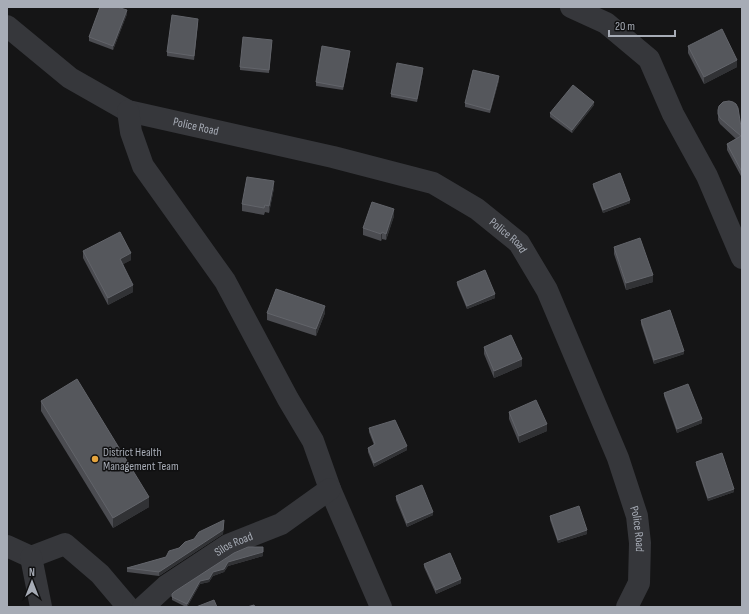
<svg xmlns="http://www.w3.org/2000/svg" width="749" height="614" font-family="'Sofia Sans Condensed',sans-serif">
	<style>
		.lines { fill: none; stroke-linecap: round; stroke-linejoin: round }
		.minor { stroke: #36373b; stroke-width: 22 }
		.wall { fill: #4b4c51 }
		.shaded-wall { fill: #313235 }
		.building { fill: #55575c; stroke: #62646a }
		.poi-dot { fill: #e5a43d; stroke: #101011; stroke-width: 1.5 }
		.labels { text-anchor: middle; stroke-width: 3; stroke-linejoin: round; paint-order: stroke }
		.street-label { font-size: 12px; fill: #a7acb6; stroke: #101011 }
		.poi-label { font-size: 12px; fill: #a7acb6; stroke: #101011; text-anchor: start }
	</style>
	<rect width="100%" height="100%" fill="#151516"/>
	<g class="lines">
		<g class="minor">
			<path d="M 571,7 L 606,23 L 649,59 L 673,114 L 707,176 L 742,258"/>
			<path id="s1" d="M 7,26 L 70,78 L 128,111 L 333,157 L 433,183 L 477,209 L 519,243 L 547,290 L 618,458 L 637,516 L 640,543 L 639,583 L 627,607"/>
			<path d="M 128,111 L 131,132 L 143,166 L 225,281 L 288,399 L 313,441 L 330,489 L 381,607"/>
			<path d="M 7,546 L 31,557 L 65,544 L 100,574 L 128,607"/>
			<path d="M 31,557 L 41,607"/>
			<path id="s2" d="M 143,607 L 166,586 L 228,545 L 281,524 L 330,489"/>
		</g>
	</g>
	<g class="wall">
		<path d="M 127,14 L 113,50 L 89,41 L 89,37 Z"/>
		<path d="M 198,22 L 194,60 L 167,56 L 167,52 Z"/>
		<path d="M 272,43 L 269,73 L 240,70 L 240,67 Z"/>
		<path d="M 688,46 L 737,67 L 704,84 L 688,53 Z"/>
		<path d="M 350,54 L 343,90 L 316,86 L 316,82 Z"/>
		<path d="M 423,71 L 417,102 L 391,97 L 391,94 Z"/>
		<path d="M 499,80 L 490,113 L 465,107 L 465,103 Z"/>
		<path d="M 594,105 L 572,133 L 550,117 L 550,113 Z"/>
		<path d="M 718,110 L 742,133 L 742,178 L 727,150 L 727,144 L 736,139 L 720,124 L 718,120 Z"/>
		<path d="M 593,184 L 630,203 L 603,213 L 593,187 Z"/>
		<path d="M 274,188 L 269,213 L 265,212 L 264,215 L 242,211 L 242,204 Z"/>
		<path d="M 394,216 L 386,240 L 382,239 L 381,241 L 363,235 L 363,228 Z"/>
		<path d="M 614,247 L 653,282 L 626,290 L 614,254 Z"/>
		<path d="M 83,251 L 131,260 L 123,264 L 133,292 L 108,305 L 83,258 Z"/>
		<path d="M 457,282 L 495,298 L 467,309 L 457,285 Z"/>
		<path d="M 267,313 L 325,313 L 316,336 L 267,320 Z"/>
		<path d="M 641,320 L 684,354 L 654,364 L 641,324 Z"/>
		<path d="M 484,347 L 522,366 L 494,378 L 484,354 Z"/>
		<path d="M 664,393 L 702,423 L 677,433 L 664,396 Z"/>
		<path d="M 41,401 L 149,507 L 113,528 L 41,411 Z"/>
		<path d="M 509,412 L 547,431 L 519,443 L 509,419 Z"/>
		<path d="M 369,428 L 407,450 L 374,467 L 368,452 L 368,448 L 374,445 L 369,432 Z"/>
		<path d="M 696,462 L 734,492 L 708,501 L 696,465 Z"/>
		<path d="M 396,496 L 433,515 L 407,527 L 396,500 Z"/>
		<path d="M 550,516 L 587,534 L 558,543 L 550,520 Z"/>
		<path d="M 224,524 L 223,534 L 159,576 L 127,572 L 127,568 L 166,557 L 179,548 Z"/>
		<path d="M 234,553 L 263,556 L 228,566 L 224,572 L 213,576 L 209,582 L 200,584 L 187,607 L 186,607 L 172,600 L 172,594 Z"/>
		<path d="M 424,564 L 461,583 L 436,594 L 424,567 Z"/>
	</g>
	<g class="shaded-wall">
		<path d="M 127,10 L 127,14 L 113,50 L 113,46 Z"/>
		<path d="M 198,19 L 198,22 L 194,60 L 194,56 Z"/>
		<path d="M 350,51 L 350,54 L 343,90 L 343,87 Z"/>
		<path d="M 737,60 L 737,67 L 704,84 L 704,77 Z"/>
		<path d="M 423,68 L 423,71 L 417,102 L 417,99 Z"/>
		<path d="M 499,76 L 499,80 L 490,113 L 490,110 Z"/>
		<path d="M 594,102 L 594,105 L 572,133 L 572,130 Z"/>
		<path d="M 274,181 L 274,188 L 269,213 L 269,206 Z"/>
		<path d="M 630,200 L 630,203 L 603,213 L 603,210 Z"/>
		<path d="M 394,209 L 394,216 L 386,240 L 386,234 Z"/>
		<path d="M 382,232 L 382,239 L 381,241 L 381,234 Z"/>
		<path d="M 131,253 L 131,260 L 120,266 L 120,259 Z"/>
		<path d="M 653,275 L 653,282 L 626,290 L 626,283 Z"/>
		<path d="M 133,285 L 133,292 L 108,305 L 108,298 Z"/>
		<path d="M 495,294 L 495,298 L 467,309 L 467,306 Z"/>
		<path d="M 325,306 L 325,313 L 316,336 L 316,329 Z"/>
		<path d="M 684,351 L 684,354 L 654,364 L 654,360 Z"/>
		<path d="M 522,359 L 522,366 L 494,378 L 494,371 Z"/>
		<path d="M 702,419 L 702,423 L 677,433 L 677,429 Z"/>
		<path d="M 547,424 L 547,431 L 519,443 L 519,436 Z"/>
		<path d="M 407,446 L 407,450 L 374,467 L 374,463 Z"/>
		<path d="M 734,489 L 734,492 L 708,501 L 708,498 Z"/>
		<path d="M 149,497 L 149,507 L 113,528 L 113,518 Z"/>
		<path d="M 433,512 L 433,515 L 407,527 L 407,523 Z"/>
		<path d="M 224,520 L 223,534 L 159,576 L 159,572 Z"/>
		<path d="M 587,530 L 587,534 L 558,543 L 558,540 Z"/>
		<path d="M 263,552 L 263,556 L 228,566 L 224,572 L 213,576 L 209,582 L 200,584 L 187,607 L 187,604 L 200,581 L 213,572 L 228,562 Z"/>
		<path d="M 461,579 L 461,583 L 436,594 L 436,590 Z"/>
	</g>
	<g class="building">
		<path d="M 100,7 L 117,7 L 127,10 L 113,46 L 89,37 Z"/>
		<path d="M 172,15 L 198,19 L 194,56 L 167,52 Z"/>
		<path d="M 722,29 L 737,60 L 704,77 L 688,46 Z"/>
		<path d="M 243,37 L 272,40 L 269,70 L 240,67 Z"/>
		<path d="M 322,46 L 350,51 L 343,87 L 316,82 Z"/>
		<path d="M 397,63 L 423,68 L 417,99 L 391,94 Z"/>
		<path d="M 473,70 L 499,76 L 490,110 L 465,103 Z"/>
		<path d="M 573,85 L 594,102 L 572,130 L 550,113 Z"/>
		<path d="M 729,101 L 733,102 L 736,104 L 738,108 L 742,133 L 742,172 L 727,144 L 741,136 L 720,118 L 718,114 L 718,110 L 719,106 L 723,102 Z"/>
		<path d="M 620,173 L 630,200 L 603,210 L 593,184 Z"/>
		<path d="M 247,177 L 274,181 L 269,206 L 265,205 L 264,208 L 242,204 Z"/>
		<path d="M 372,202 L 394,209 L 386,234 L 382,232 L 381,234 L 363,228 Z"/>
		<path d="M 120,232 L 131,253 L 120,259 L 133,285 L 108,298 L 83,251 Z"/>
		<path d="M 640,238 L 653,275 L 626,283 L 614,247 Z"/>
		<path d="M 485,270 L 495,294 L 467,306 L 457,282 Z"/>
		<path d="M 276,289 L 325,306 L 316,329 L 267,313 Z"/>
		<path d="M 670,310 L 684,351 L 654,360 L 641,320 Z"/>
		<path d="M 511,335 L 522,359 L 494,371 L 484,347 Z"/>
		<path d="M 77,379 L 149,497 L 113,518 L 41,401 Z"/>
		<path d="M 688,384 L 702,419 L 677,429 L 664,393 Z"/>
		<path d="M 536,400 L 547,424 L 519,436 L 509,412 Z"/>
		<path d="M 395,420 L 407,446 L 374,463 L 368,448 L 375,444 L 369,428 Z"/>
		<path d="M 722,453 L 734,489 L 708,498 L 696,462 Z"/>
		<path d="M 422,485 L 433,512 L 407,523 L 396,496 Z"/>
		<path d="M 579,506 L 587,530 L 558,540 L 550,516 Z"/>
		<path d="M 224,520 L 223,530 L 159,572 L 127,568 L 166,557 L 169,551 L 179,548 L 185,542 L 194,539 L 199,532 Z"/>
		<path d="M 248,547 L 263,547 L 263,552 L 228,562 L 224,569 L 213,572 L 209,579 L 200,581 L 187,604 L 172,597 L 172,594 L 174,592 L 234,553 Z"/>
		<path d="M 450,553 L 461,579 L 436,590 L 424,564 Z"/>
		<path d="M 214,600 L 217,607 L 196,607 Z"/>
		<path d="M 254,605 L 255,607 L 247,607 Z"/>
	</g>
	<circle class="poi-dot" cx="95" cy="459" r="4"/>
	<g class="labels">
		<g class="street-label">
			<text dy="4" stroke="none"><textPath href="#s1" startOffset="218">Police Road</textPath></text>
			<text dy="4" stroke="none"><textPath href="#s1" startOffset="554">Police Road</textPath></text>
			<text dy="4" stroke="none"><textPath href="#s1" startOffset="878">Police Road</textPath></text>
			<text dy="4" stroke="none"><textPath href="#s2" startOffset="111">Silos Road</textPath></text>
		</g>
		<g class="poi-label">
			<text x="103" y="456">District Health<tspan x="103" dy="14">Management Team</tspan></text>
		</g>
	</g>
	<rect width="749" height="614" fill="none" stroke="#a7acb6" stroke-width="16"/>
	<g transform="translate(32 582)" stroke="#101011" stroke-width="3" paint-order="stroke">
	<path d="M0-3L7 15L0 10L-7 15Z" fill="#a7acb6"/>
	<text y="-6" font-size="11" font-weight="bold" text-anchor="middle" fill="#a7acb6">N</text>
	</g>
	<path d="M609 30v6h66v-6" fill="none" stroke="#a7acb6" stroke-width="2"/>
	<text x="615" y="30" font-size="12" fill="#a7acb6" stroke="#101011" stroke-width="3" paint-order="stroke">20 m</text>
</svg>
